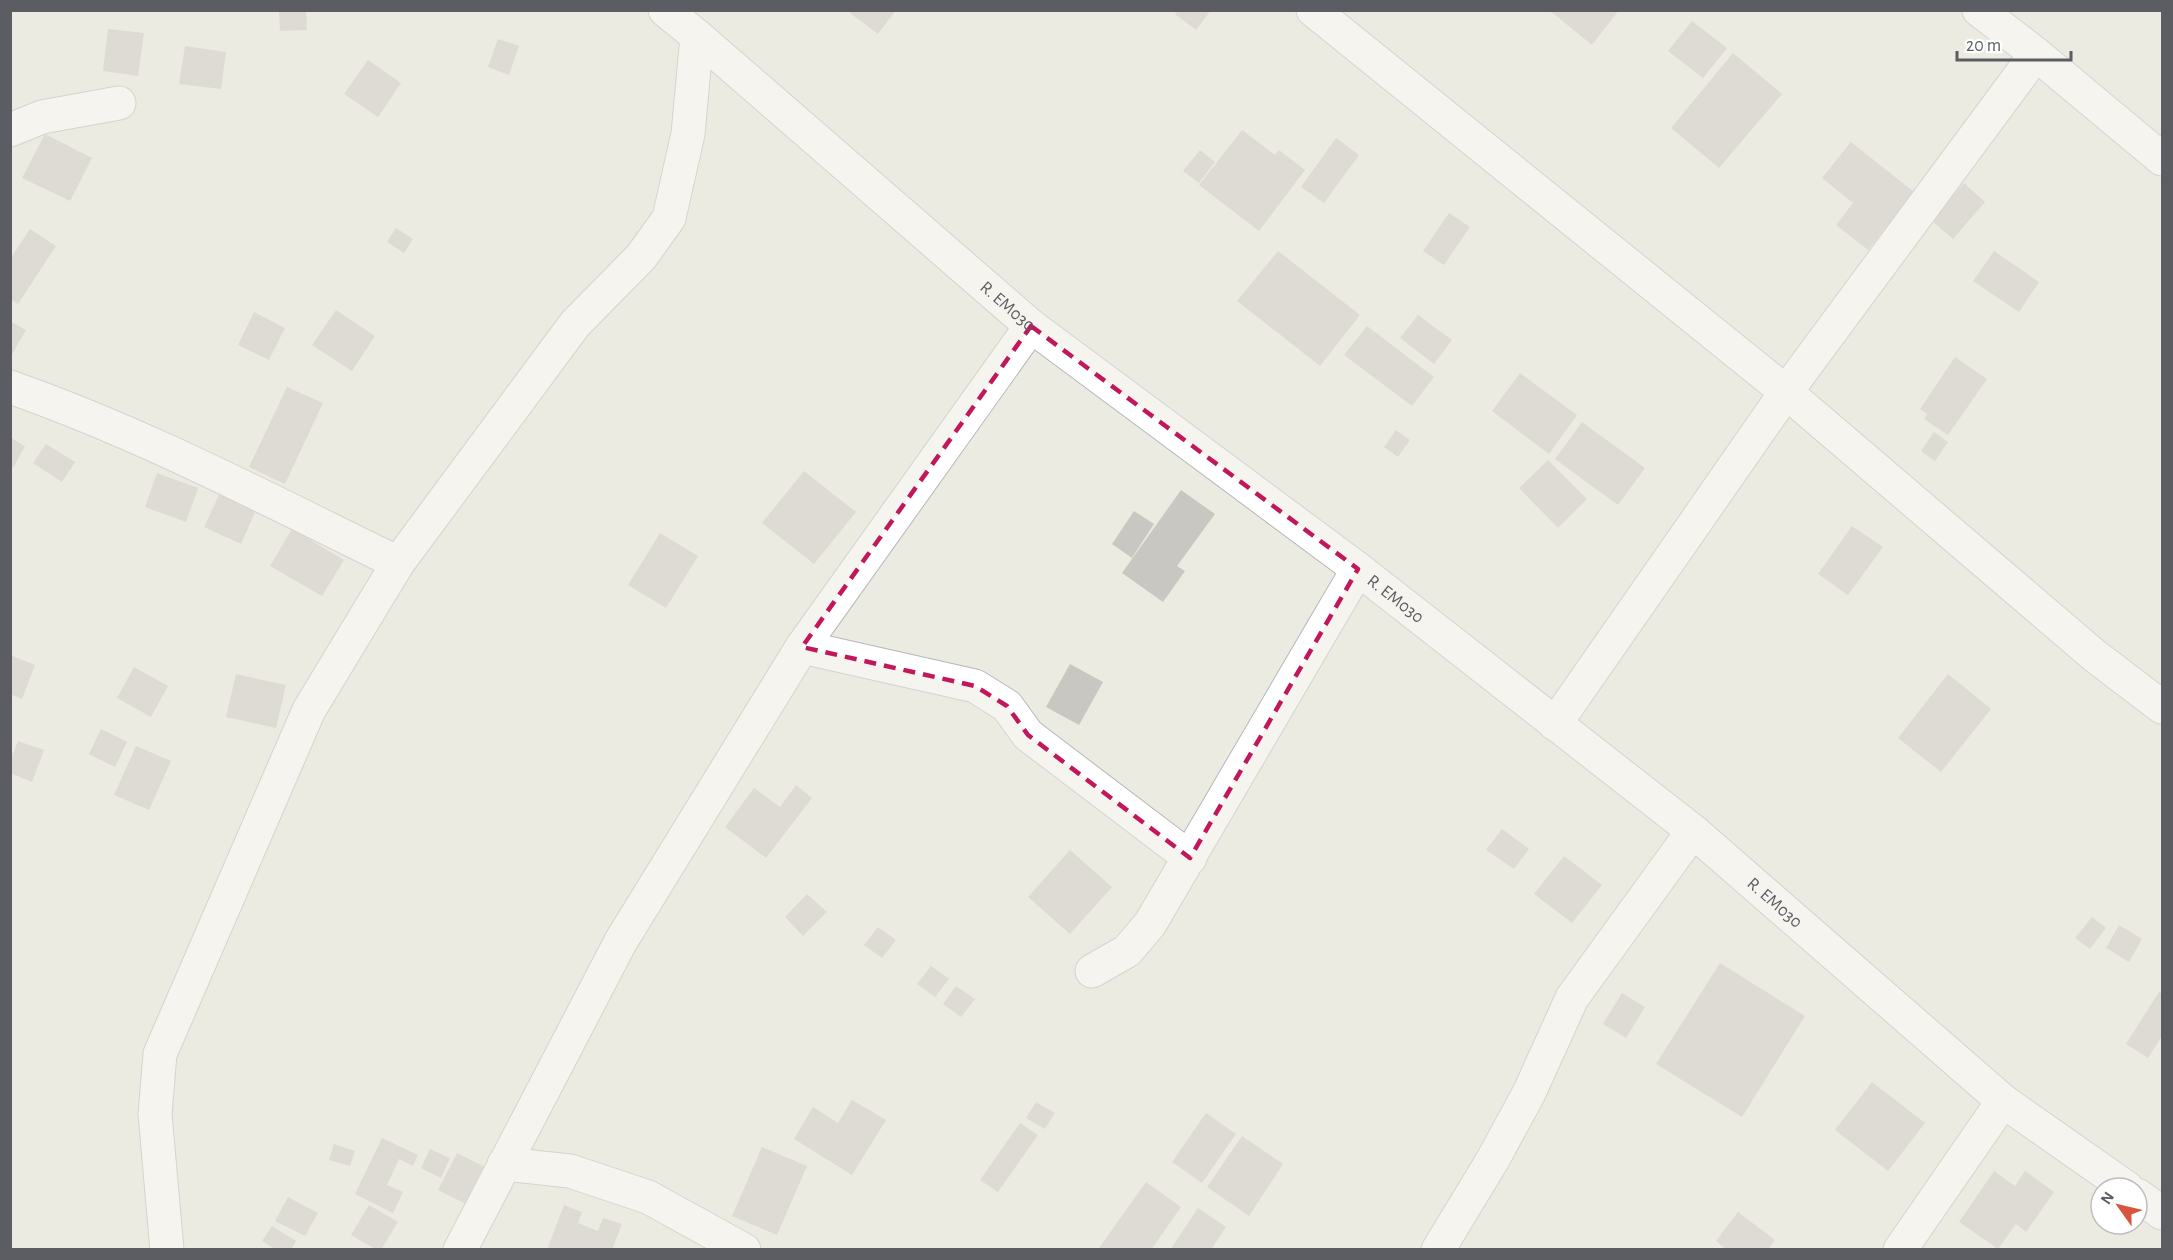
<svg xmlns="http://www.w3.org/2000/svg" width="2173" height="1260" font-family="'Alegreya Sans',sans-serif">
	<style>
		.building { fill: #c9c7c2 }
		.lines { fill: none; stroke-linecap: round; stroke-linejoin: round }
		.street-casing { stroke: #b5b7bb; stroke-width: 35 }
		.street { stroke: #fff; stroke-width: 33 }
		.marked { fill: none; stroke: #c2185b; stroke-width: 4.5; stroke-dasharray: 12 8; stroke-linejoin: round }
		.labels { text-anchor: middle; stroke-width: 5; stroke-linejoin: round; paint-order: stroke }
		.street-label { font-size: 18px; fill: #5b5d62; stroke: #fff }
	</style>
	<rect width="100%" height="100%" fill="#ecebe2"/>
	<g class="building">
		<path d="M 279,10 L 306,10 L 307,30 L 280,31 Z"/>
		<path d="M 852,10 L 896,10 L 878,34 L 850,13 Z"/>
		<path d="M 1178,10 L 1211,10 L 1196,30 L 1175,14 Z"/>
		<path d="M 1549,10 L 1619,10 L 1592,45 Z"/>
		<path d="M 1692,21 L 1727,48 L 1703,78 L 1668,51 Z"/>
		<path d="M 108,29 L 144,33 L 138,76 L 103,71 Z"/>
		<path d="M 498,39 L 519,46 L 509,75 L 488,67 Z"/>
		<path d="M 185,46 L 226,52 L 221,89 L 179,84 Z"/>
		<path d="M 1733,53 L 1782,94 L 1719,168 L 1671,128 Z"/>
		<path d="M 368,60 L 401,83 L 378,117 L 344,94 Z"/>
		<path d="M 1242,130 L 1275,155 L 1279,150 L 1305,170 L 1259,231 L 1199,185 Z"/>
		<path d="M 45,134 L 92,158 L 70,201 L 22,178 Z"/>
		<path d="M 1336,138 L 1359,155 L 1324,203 L 1301,187 Z"/>
		<path d="M 1851,142 L 1914,192 L 1868,250 L 1836,225 L 1853,203 L 1822,178 Z"/>
		<path d="M 1200,150 L 1215,162 L 1199,183 L 1183,171 Z"/>
		<path d="M 1964,183 L 1985,202 L 1953,239 L 1931,220 Z"/>
		<path d="M 1449,213 L 1470,227 L 1444,265 L 1423,251 Z"/>
		<path d="M 396,228 L 413,239 L 404,253 L 387,242 Z"/>
		<path d="M 30,229 L 56,246 L 18,304 L 10,299 L 10,259 Z"/>
		<path d="M 1278,251 L 1360,315 L 1320,366 L 1237,301 Z"/>
		<path d="M 1994,251 L 2039,282 L 2019,312 L 1973,281 Z"/>
		<path d="M 336,310 L 375,336 L 352,371 L 312,345 Z"/>
		<path d="M 254,312 L 285,328 L 269,360 L 238,345 Z"/>
		<path d="M 1418,315 L 1452,340 L 1434,364 L 1400,338 Z"/>
		<path d="M 10,321 L 26,330 L 10,358 Z"/>
		<path d="M 1367,326 L 1434,377 L 1412,406 L 1344,355 Z"/>
		<path d="M 1955,357 L 1987,379 L 1948,435 L 1924,419 L 1927,414 L 1920,409 Z"/>
		<path d="M 1520,373 L 1577,415 L 1549,454 L 1492,411 Z"/>
		<path d="M 287,387 L 323,403 L 285,484 L 249,467 Z"/>
		<path d="M 1582,422 L 1645,468 L 1618,505 L 1555,459 Z"/>
		<path d="M 1396,430 L 1410,440 L 1398,457 L 1384,447 Z"/>
		<path d="M 1934,432 L 1948,442 L 1935,461 L 1921,451 Z"/>
		<path d="M 11,438 L 25,446 L 13,468 L 10,466 Z"/>
		<path d="M 46,444 L 75,462 L 62,482 L 33,463 Z"/>
		<path d="M 1548,460 L 1587,499 L 1558,528 L 1519,488 Z"/>
		<path d="M 804,471 L 856,512 L 814,564 L 762,523 Z"/>
		<path d="M 157,473 L 198,488 L 186,522 L 145,507 Z"/>
		<path d="M 1181,490 L 1215,514 L 1177,566 L 1185,571 L 1163,602 L 1122,573 Z"/>
		<path d="M 220,493 L 256,510 L 241,544 L 204,527 Z"/>
		<path d="M 1134,511 L 1154,524 L 1132,558 L 1112,544 Z"/>
		<path d="M 1852,526 L 1883,547 L 1848,595 L 1818,574 Z"/>
		<path d="M 292,529 L 344,560 L 322,596 L 270,566 Z"/>
		<path d="M 660,533 L 698,556 L 666,608 L 628,585 Z"/>
		<path d="M 10,655 L 35,665 L 22,699 L 10,694 Z"/>
		<path d="M 1070,664 L 1103,682 L 1079,725 L 1046,707 Z"/>
		<path d="M 134,667 L 168,686 L 151,717 L 117,698 Z"/>
		<path d="M 236,674 L 286,685 L 276,728 L 226,717 Z"/>
		<path d="M 1948,674 L 1991,709 L 1941,772 L 1898,738 Z"/>
		<path d="M 101,729 L 127,742 L 115,767 L 89,754 Z"/>
		<path d="M 18,741 L 44,750 L 32,782 L 10,773 L 10,761 Z"/>
		<path d="M 136,746 L 171,761 L 149,810 L 114,795 Z"/>
		<path d="M 796,785 L 812,798 L 766,858 L 725,827 L 754,788 L 780,807 Z"/>
		<path d="M 1502,829 L 1529,849 L 1514,869 L 1486,850 Z"/>
		<path d="M 1070,850 L 1112,887 L 1070,934 L 1028,897 Z"/>
		<path d="M 1564,856 L 1602,885 L 1572,923 L 1534,894 Z"/>
		<path d="M 807,894 L 827,912 L 803,936 L 785,917 Z"/>
		<path d="M 2092,917 L 2106,928 L 2090,949 L 2075,938 Z"/>
		<path d="M 2119,925 L 2142,939 L 2129,962 L 2106,948 Z"/>
		<path d="M 878,927 L 896,940 L 882,958 L 864,945 Z"/>
		<path d="M 1720,963 L 1805,1016 L 1742,1117 L 1656,1064 Z"/>
		<path d="M 931,966 L 949,979 L 935,997 L 917,984 Z"/>
		<path d="M 956,986 L 975,999 L 961,1017 L 943,1004 Z"/>
		<path d="M 2159,992 L 2162,994 L 2162,1036 L 2148,1058 L 2126,1044 Z"/>
		<path d="M 1622,993 L 1645,1007 L 1626,1038 L 1603,1024 Z"/>
		<path d="M 1872,1082 L 1925,1123 L 1888,1171 L 1835,1130 Z"/>
		<path d="M 852,1100 L 886,1120 L 852,1175 L 794,1139 L 813,1107 L 838,1123 Z"/>
		<path d="M 1036,1102 L 1055,1113 L 1045,1129 L 1026,1118 Z"/>
		<path d="M 1206,1113 L 1236,1134 L 1202,1183 L 1172,1162 Z"/>
		<path d="M 1020,1123 L 1038,1135 L 998,1192 L 980,1180 Z"/>
		<path d="M 1242,1136 L 1283,1164 L 1249,1216 L 1207,1187 Z"/>
		<path d="M 382,1138 L 418,1155 L 413,1166 L 399,1159 L 387,1185 L 403,1192 L 393,1213 L 355,1194 Z"/>
		<path d="M 334,1144 L 355,1151 L 350,1166 L 329,1160 Z"/>
		<path d="M 762,1147 L 807,1166 L 777,1235 L 732,1216 Z"/>
		<path d="M 430,1149 L 450,1158 L 441,1178 L 421,1168 Z"/>
		<path d="M 457,1153 L 485,1167 L 466,1204 L 438,1190 Z"/>
		<path d="M 1994,1171 L 2015,1186 L 2025,1171 L 2054,1192 L 2026,1232 L 2016,1224 L 1998,1249 L 1959,1222 Z"/>
		<path d="M 1146,1182 L 1181,1207 L 1151,1250 L 1100,1250 L 1099,1248 Z"/>
		<path d="M 288,1197 L 318,1213 L 305,1236 L 275,1221 Z"/>
		<path d="M 369,1205 L 398,1222 L 381,1250 L 377,1250 L 351,1235 Z"/>
		<path d="M 564,1205 L 582,1212 L 578,1223 L 598,1231 L 603,1218 L 622,1224 L 612,1250 L 547,1250 Z"/>
		<path d="M 1198,1208 L 1226,1227 L 1211,1250 L 1170,1250 Z"/>
		<path d="M 1738,1212 L 1775,1240 L 1768,1250 L 1727,1250 L 1716,1241 Z"/>
		<path d="M 272,1226 L 296,1241 L 291,1250 L 276,1250 L 262,1241 Z"/>
	</g>
	<g class="lines">
		<g class="street-casing">
			<g id="street">
				<path id="s1" d="M 665,10 L 697,36 L 1031,326 L 1358,569 L 1693,831 L 2003,1101 L 2127,1188"/>
				<path d="M 1313,10 L 1786,392 L 2095,656 L 2162,707"/>
				<path d="M 1979,10 L 2036,54 L 2162,159"/>
				<path d="M 10,130 L 42,117 L 119,103"/>
				<path d="M 10,387 C 144,434 271,501 398,563"/>
				<path d="M 802,647 L 975,686 L 1007,706 L 1028,735 L 1190,858"/>
				<path d="M 1555,724 L 1786,392 L 2036,54"/>
				<path d="M 1092,971 L 1127,951 L 1150,924 L 1358,569"/>
				<path d="M 504,1164 L 570,1171 L 648,1197 L 744,1250"/>
				<path d="M 2137,1195 L 2162,1213"/>
				<path d="M 167,1250 L 155,1114 L 160,1054 L 309,710 L 398,563 L 575,324 L 641,257 L 669,218 L 688,134 L 697,36"/>
				<path d="M 460,1250 L 621,941 L 802,647 L 1031,326"/>
				<path d="M 1438,1250 L 1492,1161 L 1529,1093 L 1572,998 L 1693,831"/>
				<path d="M 1900,1250 L 2003,1101"/>
			</g>
		</g>
		<use href="#street" class="street"/>
	</g>
	<path d="M0 0H2173V1260H0ZM 1031,326 L 1358,569 L 1190,858 L 1028,735 L 1007,706 L 975,686 L 802,647 Z" fill="#ecebe2" fill-opacity=".55" fill-rule="evenodd"/>
	<path class="marked" d="M 1031,326 L 1358,569 L 1190,858 L 1028,735 L 1007,706 L 975,686 L 802,647 Z"/>
	<g class="labels">
		<g class="street-label">
			<text dy="6" stroke="none"><textPath href="#s1" startOffset="453">R. EM030</textPath></text>
			<text dy="6" stroke="none"><textPath href="#s1" startOffset="939">R. EM030</textPath></text>
			<text dy="6" stroke="none"><textPath href="#s1" startOffset="1425">R. EM030</textPath></text>
		</g>
	</g>
	<rect width="2173" height="1260" fill="none" stroke="#5b5d62" stroke-width="24"/>
	<g transform="translate(2119 1206) rotate(304)"><circle r="28" fill="#ffffff" stroke="#bdbec0" stroke-width="1.5"/>
	<path d="M0-4.5L10 22L0 15L-10 22Z" fill="#d8543c"/>
	<text y="-9" font-size="16" font-weight="bold" text-anchor="middle" fill="#5b5d62">N</text>
	</g>
	<path d="M1957 51v9h114v-9" fill="none" stroke="#5b5d62" stroke-width="3"/>
	<text x="1966" y="51" font-size="18" fill="#5b5d62" stroke="#ffffff" stroke-width="4.5" paint-order="stroke">20 m</text>
</svg>
